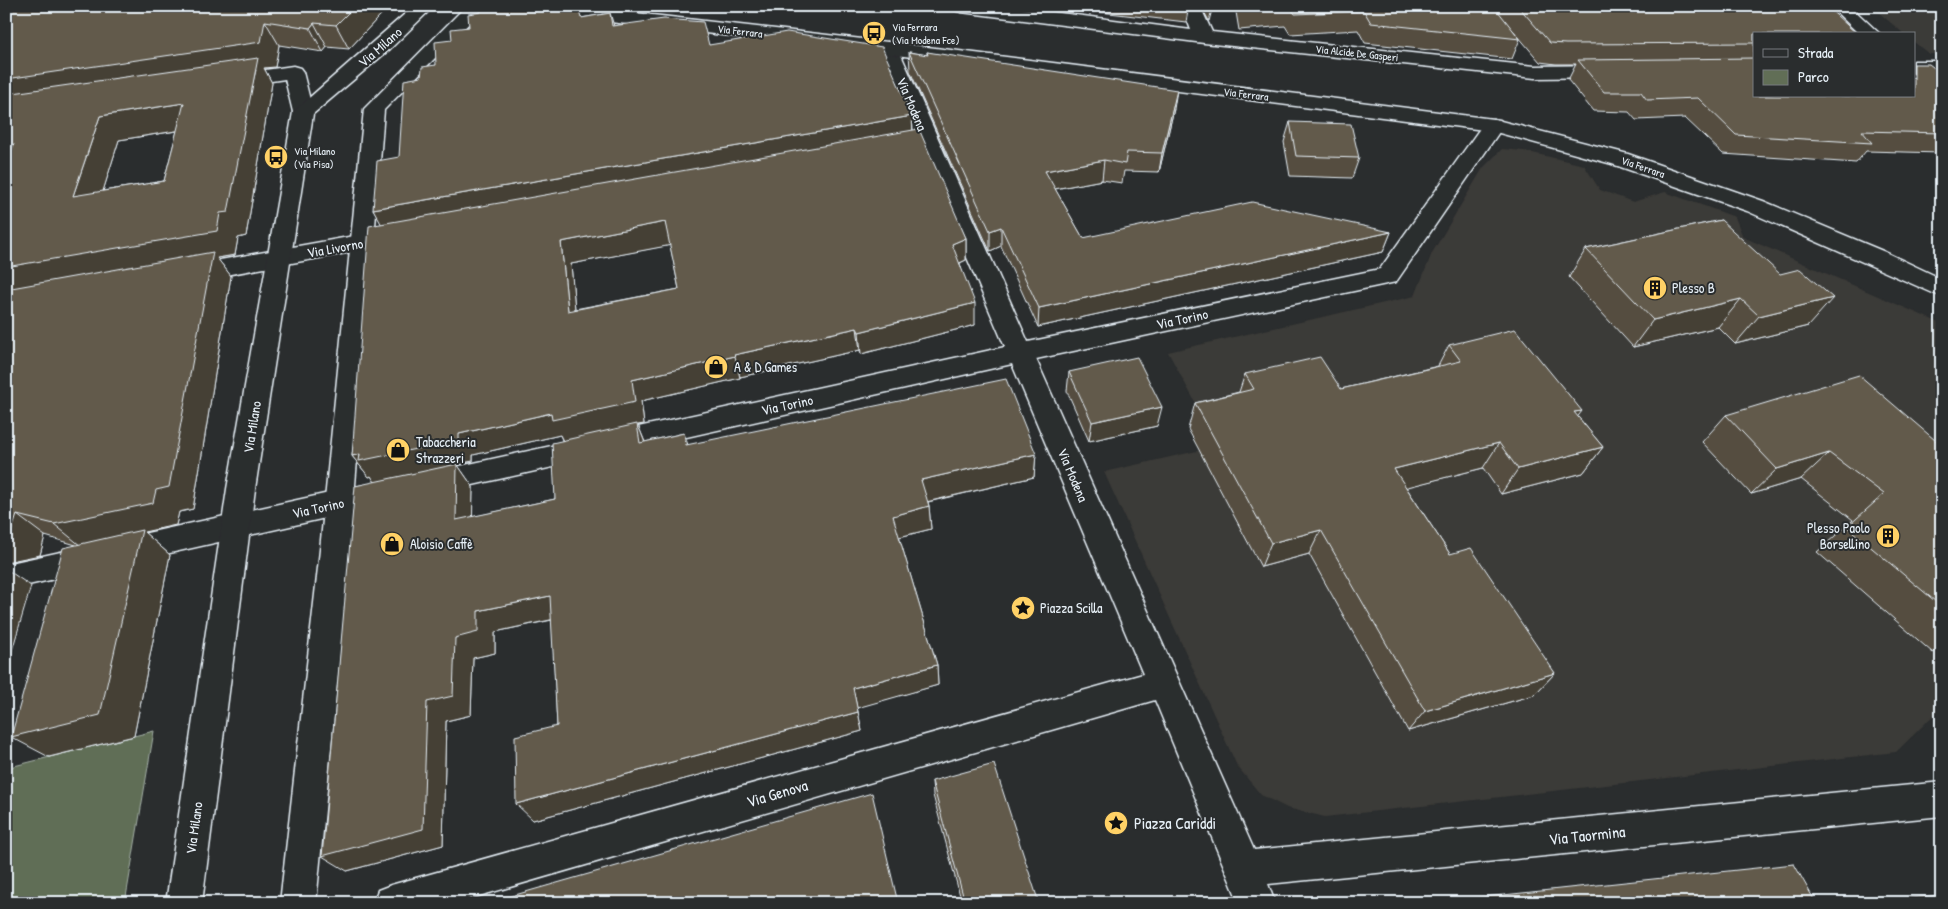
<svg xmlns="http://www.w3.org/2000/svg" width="1948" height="909" font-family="'Patrick Hand',sans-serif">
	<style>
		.built { fill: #3b3a37 }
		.green { fill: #616e56; stroke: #a4b0a7 }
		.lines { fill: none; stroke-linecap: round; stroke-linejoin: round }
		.minor-casing { stroke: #e8f1f8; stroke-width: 3 }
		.tertiary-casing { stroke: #e8f1f8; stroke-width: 3 }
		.secondary-casing { stroke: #e8f1f8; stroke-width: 3 }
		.minor { fill: #2a2d2e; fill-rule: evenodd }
		.tertiary { fill: #2a2d2e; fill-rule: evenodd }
		.secondary { fill: #2a2d2e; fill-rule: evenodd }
		.wall { fill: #544d40; stroke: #e8f1f8; fill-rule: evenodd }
		.shaded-wall { fill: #453f34; stroke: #e8f1f8 }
		.building { fill: #625a4b; stroke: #e8f1f8; fill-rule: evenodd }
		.labels { text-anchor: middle; stroke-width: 4; stroke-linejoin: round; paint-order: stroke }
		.far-poi-label { font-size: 11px; fill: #e8f1f8; stroke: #2a2d2e; text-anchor: start }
		.far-street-label { font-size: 11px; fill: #e8f1f8; stroke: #2a2d2e }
		.street-label { font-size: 14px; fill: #e8f1f8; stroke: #2a2d2e }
		.poi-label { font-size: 14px; fill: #e8f1f8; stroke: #2a2d2e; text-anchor: start }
		.near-street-label { font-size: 16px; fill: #e8f1f8; stroke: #2a2d2e }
		.near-poi-label { font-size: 16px; fill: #e8f1f8; stroke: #2a2d2e; text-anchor: start }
	</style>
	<rect width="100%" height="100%" fill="#2a2d2e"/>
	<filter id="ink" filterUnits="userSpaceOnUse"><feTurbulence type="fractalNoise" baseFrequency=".02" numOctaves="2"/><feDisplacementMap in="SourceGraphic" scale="10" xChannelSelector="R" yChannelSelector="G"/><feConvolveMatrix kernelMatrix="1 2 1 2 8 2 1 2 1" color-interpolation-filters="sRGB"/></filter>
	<g filter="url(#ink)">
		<g class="built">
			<path d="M 1871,6 L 1942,6 L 1942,54 L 1929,54 L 1914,42 L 1914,34 L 1904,34 Z"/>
			<path d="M 1502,149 L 1524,151 L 1584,165 L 1600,190 L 1633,202 L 1665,192 L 1735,217 L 1743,237 L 1942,324 L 1942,707 L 1896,752 L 1325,817 L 1287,808 L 1261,795 L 1237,766 L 1104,472 L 1219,446 L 1168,352 L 1415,296 L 1432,253 L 1483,168 Z"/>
		</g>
		<path class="green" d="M 154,731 L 125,903 L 6,903 L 6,768 Z"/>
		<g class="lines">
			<g class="minor-casing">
				<g id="minor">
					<path d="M 952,6 L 1007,6 L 1191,30 L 1182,6 L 1200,6 L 1212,32 L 1535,66 L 1609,65 L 1616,67 L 1619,71 L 1616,75 L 1609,77 L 1535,78 L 1204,43 L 961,12 L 954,10 Z"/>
					<path d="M 888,42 L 895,44 L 898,48 L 1028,342 L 1380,269 L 1486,120 L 1493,119 L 1500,120 L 1504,125 L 1396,282 L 1036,359 L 1254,850 L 1942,782 L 1942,816 L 1268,884 L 1275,903 L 1239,903 L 1155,700 L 455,903 L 373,903 L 378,890 L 391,885 L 1143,674 L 1012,364 L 428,495 L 418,492 L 414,484 L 418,476 L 428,473 L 1005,347 L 878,48 L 881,44 Z"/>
					<rect x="1914" y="61" width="28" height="12"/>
					<path d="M 293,66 L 300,68 L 303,72 L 313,112 L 310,116 L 303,118 L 296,116 L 293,112 L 285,79 L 230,87 L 223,85 L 220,81 L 223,77 L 230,75 Z"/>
					<path d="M 388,230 L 396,232 L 400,238 L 396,244 L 187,282 L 179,280 L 175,274 L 179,268 L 187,266 Z"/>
					<path d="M 361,486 L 371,490 L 375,498 L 371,506 L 361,510 L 6,590 L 6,564 Z"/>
				</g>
			</g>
			<g class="tertiary-casing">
				<g id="tertiary">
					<path d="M 414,6 L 434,6 L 390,49 L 313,114 L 255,489 L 202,903 L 166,903 L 227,489 L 293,112 Z"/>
					<path d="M 466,6 L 486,6 L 384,110 L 350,550 L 316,903 L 280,903 L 320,550 L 364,109 Z"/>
					<path d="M 514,6 L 574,6 L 888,42 L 1493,119 L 1628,154 L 1763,201 L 1885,252 L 1942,279 L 1942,297 L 1747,211 L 1612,164 L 1492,131 L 888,54 L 523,12 L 516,10 Z"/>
				</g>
			</g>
			<g class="secondary-casing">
				<path id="secondary" d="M 1830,6 L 1850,6 L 1880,34 L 1859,34 Z"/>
			</g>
			<use href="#minor" class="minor"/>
			<use href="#tertiary" class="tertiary"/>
			<use href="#secondary" class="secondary"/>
		</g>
		<g class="wall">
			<path d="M 6,6 L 389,6 L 349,49 L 327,47 L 323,52 L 279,45 L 275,67 L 264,68 L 272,83 L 246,236 L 238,238 L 235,255 L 217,258 L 231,276 L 193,509 L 179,512 L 176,525 L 144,532 L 170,555 L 134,736 L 49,757 L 76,545 L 45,536 L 40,555 L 6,562 ZM 177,131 L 164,181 L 103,191 L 119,140 Z"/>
			<path d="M 1060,6 L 1189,6 L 1186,22 L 1075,9 Z"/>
			<path d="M 1201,6 L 1213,6 L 1209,21 Z"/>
			<path d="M 1235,6 L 1826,6 L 1754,34 L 1754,96 L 1942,74 L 1942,153 L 1866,151 L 1856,163 L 1723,154 L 1685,118 L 1636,120 L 1629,112 L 1593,111 L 1568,80 L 1576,64 L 1556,64 L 1540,62 L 1512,29 L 1520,39 L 1512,59 L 1365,43 L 1358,30 L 1290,34 L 1285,26 L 1239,30 Z"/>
			<path d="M 481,12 L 581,18 L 610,13 L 614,26 L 709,45 L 912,116 L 913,130 L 966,238 L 966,260 L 960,263 L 975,325 L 861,354 L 860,350 L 740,377 L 740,378 L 641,401 L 644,424 L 638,425 L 645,442 L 684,433 L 688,445 L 1036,454 L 1034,477 L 928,502 L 929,506 L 931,529 L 899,537 L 937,665 L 938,685 L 857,707 L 862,731 L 533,820 L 557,726 L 552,620 L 495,632 L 495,653 L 473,658 L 471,715 L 446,721 L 443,845 L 347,871 L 375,482 L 371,476 L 369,477 L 352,456 L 382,224 L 373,209 L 399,157 L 421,77 L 436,65 L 452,40 L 469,27 ZM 670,245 L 679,289 L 575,309 L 571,264 ZM 560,435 L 562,440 L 555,499 L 472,517 L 473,487 L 457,464 L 473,461 L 473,455 Z"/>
			<path d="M 909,52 L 927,55 L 927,52 L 1174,109 L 1159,172 L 1124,171 L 1122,183 L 1102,180 L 1055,189 L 1083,238 L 1391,232 L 1383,252 L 1038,327 L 1001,246 L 990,251 L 910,71 Z"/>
			<path d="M 1290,122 L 1359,158 L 1352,178 L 1290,176 L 1284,142 Z"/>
			<path d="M 1721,220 L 1808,326 L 1735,344 L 1718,327 L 1633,347 L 1569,277 L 1586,249 Z"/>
			<path d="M 1449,345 L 1578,417 L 1603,447 L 1583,473 L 1501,494 L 1483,468 L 1406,487 L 1450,554 L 1555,673 L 1534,695 L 1408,731 L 1309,554 L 1261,567 L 1188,429 L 1195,403 L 1239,392 L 1245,374 L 1341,389 L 1438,366 Z"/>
			<path d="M 1069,372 L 1157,426 L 1089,441 L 1067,391 Z"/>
			<path d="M 1726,415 L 1942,446 L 1942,647 L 1933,653 L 1817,552 L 1853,520 L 1801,479 L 1751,494 L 1702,442 Z"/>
			<path d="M 932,781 L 1039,903 L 962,903 L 933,795 Z"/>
			<path d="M 1888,900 L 1942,903 L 1882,903 Z"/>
		</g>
		<g class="shaded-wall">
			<path d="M 355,6 L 389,6 L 349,49 L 336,25 Z"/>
			<path d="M 265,21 L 279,45 L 275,67 L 264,68 L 272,83 L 246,236 L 238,238 L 235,255 L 217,258 L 231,276 L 193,509 L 179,512 L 176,525 L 144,532 L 170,555 L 134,736 L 49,757 L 11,737 L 81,546 L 54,524 L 6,295 L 6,267 L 220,213 L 256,70 L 6,107 L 6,79 Z"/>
			<path d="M 314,23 L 327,47 L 323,52 L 310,28 Z"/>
			<path d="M 1177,90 L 1174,109 L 1159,172 L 1162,153 Z"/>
			<path d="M 184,103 L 201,127 L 119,140 L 94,220 L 73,196 L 100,116 Z"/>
			<path d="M 912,116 L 913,137 L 384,229 L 373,209 Z"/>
			<path d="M 14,144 L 6,174 L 6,146 Z"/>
			<path d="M 1104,160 L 1102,180 L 1044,191 L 1045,171 Z"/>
			<path d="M 665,222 L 672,245 L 571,264 L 577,333 L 568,311 L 561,242 Z"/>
			<path d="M 1001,227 L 1001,246 L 990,251 L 990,231 Z"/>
			<path d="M 1391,232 L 1383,252 L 1038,327 L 1039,308 Z"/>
			<path d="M 966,238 L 966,260 L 953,266 L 952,244 Z"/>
			<path d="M 1833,298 L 1808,326 L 1735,344 L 1759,316 Z"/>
			<path d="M 1741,299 L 1718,327 L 1633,347 L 1653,320 Z"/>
			<path d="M 975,303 L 975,325 L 861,354 L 859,332 Z"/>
			<path d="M 857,328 L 860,350 L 740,377 L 734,355 Z"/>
			<path d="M 735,356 L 740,378 L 641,401 L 644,424 L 638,425 L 647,448 L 563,441 L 560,435 L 473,455 L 473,461 L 457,464 L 473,487 L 472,543 L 375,482 L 371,476 L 369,477 L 352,456 L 459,434 L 551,413 L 632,380 Z"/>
			<path d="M 1162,407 L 1157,426 L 1089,441 L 1092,422 Z"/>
			<path d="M 1582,411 L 1563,436 L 1574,412 Z"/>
			<path d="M 1499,443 L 1483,468 L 1380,494 L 1394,469 Z"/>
			<path d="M 1603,447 L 1583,473 L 1501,494 L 1518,469 Z"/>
			<path d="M 1829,453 L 1801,479 L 1751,494 L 1777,469 Z"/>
			<path d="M 1036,454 L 1034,477 L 922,503 L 921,480 Z"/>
			<path d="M 929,506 L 931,529 L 895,538 L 893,516 Z"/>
			<path d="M 17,515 L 45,536 L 40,555 L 6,562 L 6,535 Z"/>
			<path d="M 1321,530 L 1309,554 L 1261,567 L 1271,543 Z"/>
			<path d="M 6,569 L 31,586 L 6,671 Z"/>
			<path d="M 550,596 L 564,617 L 495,632 L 495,653 L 473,658 L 471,715 L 446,721 L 443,845 L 347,871 L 322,856 L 427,702 L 455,638 L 478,611 Z"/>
			<path d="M 937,665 L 938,685 L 857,708 L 853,688 Z"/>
			<path d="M 1555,673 L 1534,695 L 1408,731 L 1425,711 Z"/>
			<path d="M 858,712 L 862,731 L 533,820 L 516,804 Z"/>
		</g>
		<g class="building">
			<path d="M 6,6 L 355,6 L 336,25 L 314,23 L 310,28 L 265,21 L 261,42 L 6,79 Z"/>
			<path d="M 490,6 L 554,6 L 578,8 L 581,18 L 610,13 L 612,26 L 664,19 L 703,22 L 709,45 L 787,32 L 882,47 L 912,116 L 373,209 L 377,161 L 399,157 L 404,80 L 421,77 L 422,67 L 436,65 L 435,42 L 452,40 L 451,29 L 469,27 L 468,14 L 481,12 L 481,7 Z"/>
			<path d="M 1243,6 L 1494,6 L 1520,39 L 1371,23 L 1364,11 L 1295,14 L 1290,7 L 1244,10 Z"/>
			<path d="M 1518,6 L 1826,6 L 1857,34 L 1754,34 L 1754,43 L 1566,44 L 1550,43 Z"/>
			<path d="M 909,52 L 928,55 L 927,52 L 1177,90 L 1162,153 L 1127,152 L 1125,164 L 1104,160 L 1045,171 L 1083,238 L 1252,202 L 1391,232 L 1039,308 L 1001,227 L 990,231 Z"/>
			<path d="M 258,58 L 228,212 L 220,213 L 217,231 L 6,267 L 6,166 L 14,144 L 6,146 L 6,94 ZM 184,103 L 164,181 L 73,196 L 100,116 Z"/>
			<path d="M 1754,58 L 1754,96 L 1914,96 L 1914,64 L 1929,64 L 1942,74 L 1942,133 L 1862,131 L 1872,143 L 1736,135 L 1698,98 L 1647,100 L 1641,92 L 1604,92 L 1578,60 Z"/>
			<path d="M 1290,122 L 1351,124 L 1359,158 L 1296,156 Z"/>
			<path d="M 919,129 L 966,238 L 952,244 L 975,303 L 859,332 L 857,328 L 734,355 L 735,356 L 632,380 L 635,402 L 552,420 L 551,413 L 459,434 L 459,440 L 359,461 L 360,454 L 352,456 L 369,226 ZM 665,222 L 679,289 L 568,311 L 561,242 Z"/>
			<path d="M 1721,220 L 1780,274 L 1800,269 L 1833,298 L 1759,316 L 1741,299 L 1653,320 L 1586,249 Z"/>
			<path d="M 213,252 L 169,487 L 156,490 L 153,503 L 54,524 L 17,515 L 11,533 L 6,535 L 6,289 Z"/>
			<path d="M 1515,329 L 1582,411 L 1574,412 L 1603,447 L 1518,469 L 1499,443 L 1394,469 L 1450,554 L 1471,548 L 1555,673 L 1425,711 L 1321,530 L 1271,543 L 1195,403 L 1254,389 L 1245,374 L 1320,357 L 1341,389 L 1461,361 L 1449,345 Z"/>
			<path d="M 1137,357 L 1162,407 L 1092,422 L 1069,372 Z"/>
			<path d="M 1859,375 L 1942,446 L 1942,607 L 1847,527 L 1884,494 L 1829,453 L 1777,469 L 1726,415 Z"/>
			<path d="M 1006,379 L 1036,454 L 921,480 L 929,506 L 893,516 L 937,665 L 853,688 L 858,712 L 516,804 L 515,736 L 557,726 L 550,596 L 478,611 L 478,632 L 455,638 L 453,696 L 427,702 L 423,829 L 322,856 L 355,486 L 457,464 L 456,520 L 555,499 L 552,443 L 637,424 L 640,443 L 684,433 L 686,445 Z"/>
			<path d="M 142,530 L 100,715 L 11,737 L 63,548 Z"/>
			<path d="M 994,764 L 1039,903 L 965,903 L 932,781 Z"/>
			<path d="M 872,793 L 898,903 L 487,903 Z"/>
			<path d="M 1794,864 L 1816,903 L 1433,903 L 1466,899 Z"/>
			<path d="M 1942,895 L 1942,903 L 1890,903 L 1888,900 Z"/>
		</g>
	</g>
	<defs>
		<g id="bus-disc" transform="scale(1.25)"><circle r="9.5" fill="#ffd166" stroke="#2a2d2e"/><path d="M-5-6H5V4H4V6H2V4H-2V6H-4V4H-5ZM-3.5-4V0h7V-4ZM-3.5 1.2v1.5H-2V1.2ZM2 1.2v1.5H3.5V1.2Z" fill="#111"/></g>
		<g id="building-disc" transform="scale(1.25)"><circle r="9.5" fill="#ffd166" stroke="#2a2d2e"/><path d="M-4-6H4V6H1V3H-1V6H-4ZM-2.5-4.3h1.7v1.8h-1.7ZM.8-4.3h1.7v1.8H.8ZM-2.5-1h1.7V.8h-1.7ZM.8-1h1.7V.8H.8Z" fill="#111"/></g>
		<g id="shop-disc" transform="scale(1.25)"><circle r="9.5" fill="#ffd166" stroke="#2a2d2e"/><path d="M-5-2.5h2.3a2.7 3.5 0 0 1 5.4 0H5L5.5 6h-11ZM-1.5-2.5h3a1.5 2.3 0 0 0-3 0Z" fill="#111"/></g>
		<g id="sight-disc" transform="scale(1.25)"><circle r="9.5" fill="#ffd166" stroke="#2a2d2e"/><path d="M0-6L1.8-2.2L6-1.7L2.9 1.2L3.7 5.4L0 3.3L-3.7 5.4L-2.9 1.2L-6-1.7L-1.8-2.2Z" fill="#111"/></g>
	</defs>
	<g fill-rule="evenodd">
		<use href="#bus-disc" x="874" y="33"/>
		<use href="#bus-disc" x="276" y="157"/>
		<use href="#building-disc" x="1655" y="288"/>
		<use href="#shop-disc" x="716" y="367"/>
		<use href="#shop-disc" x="398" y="450"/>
		<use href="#building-disc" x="1888" y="536"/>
		<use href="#shop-disc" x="392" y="544"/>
		<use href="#sight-disc" x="1023" y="608"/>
		<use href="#sight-disc" x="1116" y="823"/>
	</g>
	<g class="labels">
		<g class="far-poi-label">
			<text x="892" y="31">Via Ferrara<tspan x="892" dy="13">(Via Modena Fce)</tspan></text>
			<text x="294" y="155">Via Milano<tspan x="294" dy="13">(Via Pisa)</tspan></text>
		</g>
		<g class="far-street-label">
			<text transform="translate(740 31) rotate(7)" y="4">Via Ferrara</text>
			<text transform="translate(1357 53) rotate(6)" y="4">Via Alcide De Gasperi</text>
			<text transform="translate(1246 94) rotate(7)" y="4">Via Ferrara</text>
			<text transform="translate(1643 167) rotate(19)" y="4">Via Ferrara</text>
		</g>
		<g class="street-label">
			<text transform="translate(380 47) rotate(-41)" y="5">Via Milano</text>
			<text transform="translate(912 104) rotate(67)" y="5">Via Modena</text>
			<text transform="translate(335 248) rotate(-10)" y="5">Via Livorno</text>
			<text transform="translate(1182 319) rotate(-12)" y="5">Via Torino</text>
			<text transform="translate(787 405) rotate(-12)" y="5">Via Torino</text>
			<text transform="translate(252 427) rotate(-81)" y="5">Via Milano</text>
			<text transform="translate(1073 475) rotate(67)" y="5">Via Modena</text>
			<text transform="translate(318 508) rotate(-12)" y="5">Via Torino</text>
			<text transform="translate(194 828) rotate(-82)" y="5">Via Milano</text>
		</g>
		<g class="poi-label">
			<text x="1672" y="293">Plesso B</text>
			<text x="734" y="372">A &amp; D Games</text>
			<text x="416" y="447">Tabaccheria<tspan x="416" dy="16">Strazzeri</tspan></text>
			<text x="1870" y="533" text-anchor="end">Plesso Paolo<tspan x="1870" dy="16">Borsellino</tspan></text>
			<text x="410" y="549">Aloisio Caffè</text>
			<text x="1040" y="613">Piazza Scilla</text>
		</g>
		<g class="near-street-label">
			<text transform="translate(777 793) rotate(-16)" y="6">Via Genova</text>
			<text transform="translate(1587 835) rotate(-6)" y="6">Via Taormina</text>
		</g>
		<g class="near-poi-label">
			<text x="1134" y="829">Piazza Cariddi</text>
		</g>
	</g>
	<rect width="1948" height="909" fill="none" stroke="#2a2d2e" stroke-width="25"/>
	<rect x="12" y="12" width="1923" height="884" fill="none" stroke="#e8f1f8" stroke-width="2" filter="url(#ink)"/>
	<rect x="1753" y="32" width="162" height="65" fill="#2a2d2e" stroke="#767b7f"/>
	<rect x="1763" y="49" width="25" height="8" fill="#2a2d2e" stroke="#767b7f"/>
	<text x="1798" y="58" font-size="15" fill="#e8f1f8">Strada</text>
	<rect x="1763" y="70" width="25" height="15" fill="#616e56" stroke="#767b7f"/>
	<text x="1798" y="82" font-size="15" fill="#e8f1f8">Parco</text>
</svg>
